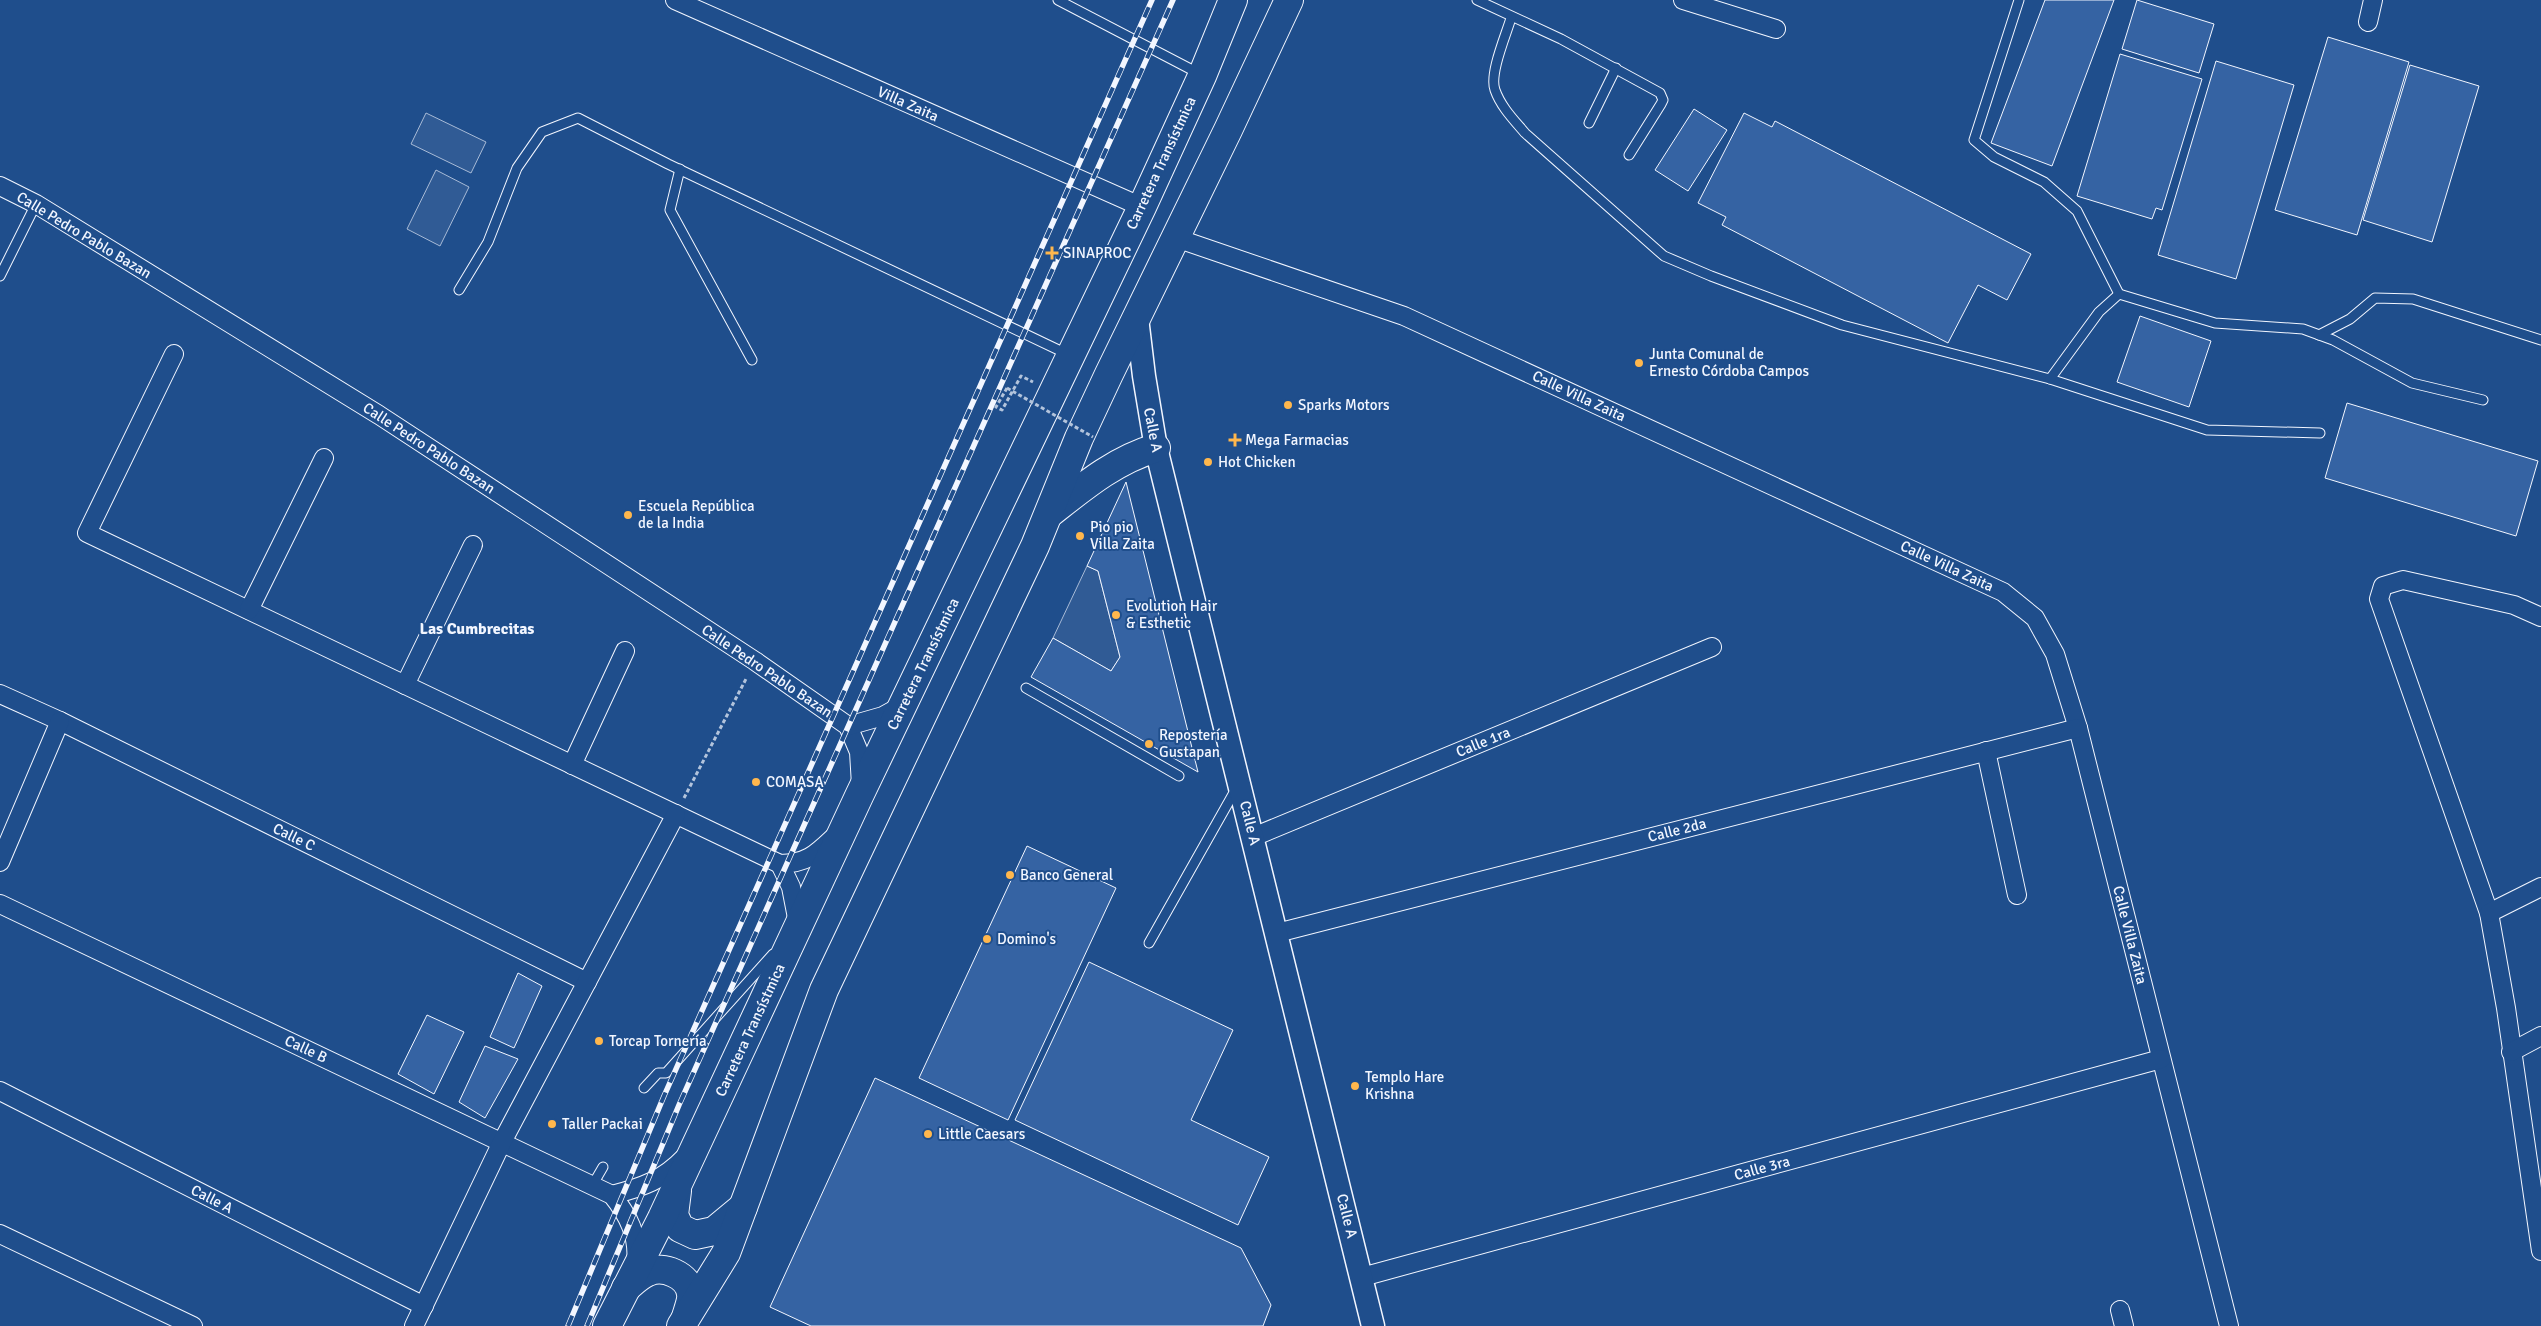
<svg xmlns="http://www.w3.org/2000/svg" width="2541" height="1326" font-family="Signika,sans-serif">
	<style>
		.built { fill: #305b95; stroke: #a8bbd7 }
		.building { fill: #3563a3; stroke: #f2f6ff }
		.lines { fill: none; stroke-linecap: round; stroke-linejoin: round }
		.service-casing { stroke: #f2f6ff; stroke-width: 11 }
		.minor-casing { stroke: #f2f6ff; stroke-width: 20 }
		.tertiary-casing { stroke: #f2f6ff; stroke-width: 25 }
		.primary-casing { stroke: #f2f6ff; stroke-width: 30 }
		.path { stroke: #b3c4dc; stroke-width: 3; stroke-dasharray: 4 2.5; stroke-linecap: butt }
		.service { stroke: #1f4e8c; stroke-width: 9 }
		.minor { stroke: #1f4e8c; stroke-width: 18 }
		.tertiary { stroke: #1f4e8c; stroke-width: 22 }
		.primary { stroke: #1f4e8c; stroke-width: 28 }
		.rail-casing { stroke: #f2f6ff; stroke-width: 5.5 }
		.rail { stroke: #1f4e8c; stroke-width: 4; stroke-dasharray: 11; stroke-linecap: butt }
		.path-bridge { stroke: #b3c4dc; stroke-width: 3; stroke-dasharray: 4 2.5; stroke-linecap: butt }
		.poi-dot { fill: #ffb74d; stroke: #1f4e8c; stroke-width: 2 }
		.labels { text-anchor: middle; stroke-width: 4; stroke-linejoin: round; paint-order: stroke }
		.street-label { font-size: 15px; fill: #f2f6ff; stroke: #1f4e8c }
		.poi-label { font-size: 15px; fill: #f2f6ff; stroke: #1f4e8c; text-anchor: start }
		.neighbourhood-label { font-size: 16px; font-weight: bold; fill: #f2f6ff; stroke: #1f4e8c }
	</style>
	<rect width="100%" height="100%" fill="#1f4e8c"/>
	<g class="built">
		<path d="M 426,113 L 486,142 L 471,173 L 411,144 Z"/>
		<path d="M 436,170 L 469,187 L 440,246 L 407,229 Z"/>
		<path d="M 1087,566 L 1098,571 L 1120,657 L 1111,671 L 1053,638 Z"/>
	</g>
	<g class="building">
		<path d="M 2045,0 L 2114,0 L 2052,166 L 1991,143 Z"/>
		<path d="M 2137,0 L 2214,24 L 2199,73 L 2122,49 Z"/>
		<path d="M 2328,37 L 2409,62 L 2357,235 L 2275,210 Z"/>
		<path d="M 2120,54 L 2202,79 L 2162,210 L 2156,208 L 2152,219 L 2077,196 Z"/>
		<path d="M 2216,61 L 2294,85 L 2236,279 L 2158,255 Z"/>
		<path d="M 2410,65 L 2479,86 L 2432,242 L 2363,220 Z"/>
		<path d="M 1694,109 L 1727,130 L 1688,191 L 1655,170 Z"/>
		<path d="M 1744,113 L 1772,127 L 1775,121 L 2031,254 L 2007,300 L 1978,285 L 1948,343 L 1722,225 L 1726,217 L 1698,203 Z"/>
		<path d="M 2140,316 L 2211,341 L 2189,407 L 2117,382 Z"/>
		<path d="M 2347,403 L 2538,461 L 2516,536 L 2325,478 Z"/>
		<path d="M 1126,482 L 1198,772 L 1031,677 L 1053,638 L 1111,671 L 1120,657 L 1098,571 L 1087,566 Z"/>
		<path d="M 1027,846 L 1116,888 L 1008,1120 L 919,1078 Z"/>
		<path d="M 1089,962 L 1233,1030 L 1191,1120 L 1269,1157 L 1238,1225 L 1015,1120 Z"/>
		<path d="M 518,973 L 542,986 L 514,1048 L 490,1037 Z"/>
		<path d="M 427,1015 L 464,1032 L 434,1094 L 398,1074 Z"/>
		<path d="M 485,1046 L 518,1059 L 485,1118 L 459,1102 Z"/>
		<path d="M 875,1078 L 1241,1248 L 1271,1305 L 1263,1326 L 811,1326 L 770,1307 Z"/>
	</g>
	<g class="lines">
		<g class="service-casing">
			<g id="service">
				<path d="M 1058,0 L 1200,74"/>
				<path d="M 1477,0 L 1561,39 L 1660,93 L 1663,100 L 1661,104 L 1629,155"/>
				<path d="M 2019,0 L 1974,140 L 1994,157 L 2044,182 L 2077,211 L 2119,294"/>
				<path d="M 1511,18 C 1506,35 1489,74 1495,90 C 1501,107 1514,120 1525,133 L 1664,256 L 1711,276 L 1842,325 L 2050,379 L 2207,430 L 2320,433"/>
				<path d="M 1589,123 L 1616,68"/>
				<path d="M 680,169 L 670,210 L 752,360"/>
				<path d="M 0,276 L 36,204"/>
				<path d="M 459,290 L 488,242 L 517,168 L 542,132 L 578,118 L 668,164 L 1067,354"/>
				<path d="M 2319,335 L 2350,319 L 2375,298 L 2413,299 L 2541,340"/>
				<path d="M 2050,379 L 2099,312 L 2119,294 L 2215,323 L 2303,329 L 2333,340 L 2412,383 L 2483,400"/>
				<path d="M 1026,688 L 1179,776"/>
				<path d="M 1149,943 L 1236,789"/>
				<path d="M 644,1088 L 658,1073 L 666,1073 L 773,954"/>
				<path d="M 592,1186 L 603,1167"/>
			</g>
		</g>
		<g class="minor-casing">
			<g id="minor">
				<path d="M 675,0 L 1142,207"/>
				<path d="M 1683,0 L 1776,29"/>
				<path d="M 2368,22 L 2373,0"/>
				<path d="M 0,186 L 36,204 L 379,415 L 755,661 L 848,726 L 859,752 L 861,785"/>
				<path d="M 1176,238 L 1404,316 L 2003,592 L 2035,618 L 2055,654 L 2078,728 L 2229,1326"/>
				<path d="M 174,354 L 87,533 L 780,864 C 808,863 816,854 835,836"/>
				<path d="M 249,610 L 324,458"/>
				<path d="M 2541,617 L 2514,605 L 2403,580 L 2383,586 L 2379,599 L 2489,913 L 2506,1008 L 2541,1251"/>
				<path d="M 405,685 L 473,545"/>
				<path d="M 0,694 L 60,721 L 587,982"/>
				<path d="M 848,726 L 883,716 L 903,705"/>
				<path d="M 1986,751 L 2017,895"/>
				<path d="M 572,765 L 625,651"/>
				<path d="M 1253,837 L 1712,647"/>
				<path d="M 0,862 L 60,721"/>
				<path d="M 780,864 L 791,887 L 798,923"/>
				<path d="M 0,904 L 612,1195 C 628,1215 639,1236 636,1263"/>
				<path d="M 2489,913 L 2541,887"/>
				<path d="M 1277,933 L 2078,728"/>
				<path d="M 2511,1052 L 2541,1036"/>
				<path d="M 0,1091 L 424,1306"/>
				<path d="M 612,1195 C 643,1187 663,1180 685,1157"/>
				<path d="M 0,1234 L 193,1326"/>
				<path d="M 1362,1277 L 2161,1059"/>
				<path d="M 2120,1310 L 2124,1326"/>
				<path d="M 414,1326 L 502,1142 L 676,814"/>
			</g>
		</g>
		<g class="tertiary-casing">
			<path id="tertiary" d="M 1137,318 L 1144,376 L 1156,448 L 1373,1326"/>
		</g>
		<g class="primary-casing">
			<g id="primary">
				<path d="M 1050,513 C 1083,487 1115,460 1156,448"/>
				<path d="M 677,1191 L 674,1215 L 680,1228 L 695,1235 L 714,1231 L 743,1207"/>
				<path d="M 626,1288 C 632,1283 640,1275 648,1272 C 663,1265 689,1275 691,1294 C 692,1300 688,1310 686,1317"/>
				<path d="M 607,1326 L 662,1218 L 860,794 L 1142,207 L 1202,76 L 1233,0"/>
				<path d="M 681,1326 L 726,1253 L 824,990 L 1035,546 L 1079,438 L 1109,374 L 1228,130 L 1289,0"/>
			</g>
		</g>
		<g class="path">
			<path d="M 1007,388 L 996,407 L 1002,410 L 1021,376 L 1033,382"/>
			<path d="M 684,798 L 747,677"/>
		</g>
		<use href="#service" class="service"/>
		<use href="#minor" class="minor"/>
		<use href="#tertiary" class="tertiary"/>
		<use href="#primary" class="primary"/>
		<g class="rail-casing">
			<g id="rail">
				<path d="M 568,1326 L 664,1096 L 1152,0"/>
				<path d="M 587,1326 L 679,1105 L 1173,0"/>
			</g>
		</g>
		<use href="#rail" class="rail"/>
		<path class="path-bridge" d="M 1007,388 L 1093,437"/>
	</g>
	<g class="poi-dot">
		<path d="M1049.5 245.5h5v5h5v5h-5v5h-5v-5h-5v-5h5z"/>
		<circle cx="1639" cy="363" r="5"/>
		<circle cx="1288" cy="405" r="5"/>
		<path d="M1232.5 432.5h5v5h5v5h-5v5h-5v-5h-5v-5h5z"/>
		<circle cx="1208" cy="462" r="5"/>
		<circle cx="628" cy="515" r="5"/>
		<circle cx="1080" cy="536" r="5"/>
		<circle cx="1116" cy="615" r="5"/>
		<circle cx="1149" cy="744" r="5"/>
		<circle cx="756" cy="782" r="5"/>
		<circle cx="1010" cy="875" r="5"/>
		<circle cx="987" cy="939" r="5"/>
		<circle cx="599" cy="1041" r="5"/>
		<circle cx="1355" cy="1086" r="5"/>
		<circle cx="552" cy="1124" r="5"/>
		<circle cx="928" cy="1134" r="5"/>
	</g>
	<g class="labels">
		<g class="street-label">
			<text transform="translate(908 104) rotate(24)" y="5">Villa Zaita</text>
			<text transform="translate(1161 163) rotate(-65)" y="5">Carretera Transístmica</text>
			<text transform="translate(84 235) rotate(31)" y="5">Calle Pedro Pablo Bazan</text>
			<text transform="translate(1579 396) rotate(25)" y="5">Calle Villa Zaita</text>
			<text transform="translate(1153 430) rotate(79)" y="5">Calle A</text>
			<text transform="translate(429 448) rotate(33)" y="5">Calle Pedro Pablo Bazan</text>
			<text transform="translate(1947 566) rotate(25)" y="5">Calle Villa Zaita</text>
			<text transform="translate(923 664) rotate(-64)" y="5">Carretera Transístmica</text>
			<text transform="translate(767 671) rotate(34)" y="5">Calle Pedro Pablo Bazan</text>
			<text transform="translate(1483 742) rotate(-22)" y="5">Calle 1ra</text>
			<text transform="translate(1250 823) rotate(76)" y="5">Calle A</text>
			<text transform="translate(1677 830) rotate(-14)" y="5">Calle 2da</text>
			<text transform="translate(294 837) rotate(26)" y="5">Calle C</text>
			<text transform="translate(2130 935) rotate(76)" y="5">Calle Villa Zaita</text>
			<text transform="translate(750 1030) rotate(-65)" y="5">Carretera Transístmica</text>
			<text transform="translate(306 1049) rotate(25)" y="5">Calle B</text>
			<text transform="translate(1762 1168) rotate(-15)" y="5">Calle 3ra</text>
			<text transform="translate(212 1199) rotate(27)" y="5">Calle A</text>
			<text transform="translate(1347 1216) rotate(76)" y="5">Calle A</text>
		</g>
		<g class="poi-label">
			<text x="1063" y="258">SINAPROC</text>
			<text x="1649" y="359">Junta Comunal de<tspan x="1649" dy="17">Ernesto Córdoba Campos</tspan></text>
			<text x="1298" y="410">Sparks Motors</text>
			<text x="1245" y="445">Mega Farmacias</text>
			<text x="1218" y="467">Hot Chicken</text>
			<text x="638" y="511">Escuela República<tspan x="638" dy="17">de la India</tspan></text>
			<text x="1090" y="532">Pio pio<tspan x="1090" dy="17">Villa Zaita</tspan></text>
			<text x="1126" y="611">Evolution Hair<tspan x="1126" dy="17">&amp; Esthetic</tspan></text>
			<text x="1159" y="740">Repostería<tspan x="1159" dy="17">Gustapan</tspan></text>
			<text x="766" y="787">COMASA</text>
			<text x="1020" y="880">Banco General</text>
			<text x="997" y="944">Domino's</text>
			<text x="609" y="1046">Torcap Tornería</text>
			<text x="1365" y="1082">Templo Hare<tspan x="1365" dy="17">Krishna</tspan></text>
			<text x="562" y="1129">Taller Packai</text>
			<text x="938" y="1139">Little Caesars</text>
		</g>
		<g class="neighbourhood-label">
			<text x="477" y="634">Las Cumbrecitas</text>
		</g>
	</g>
</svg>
